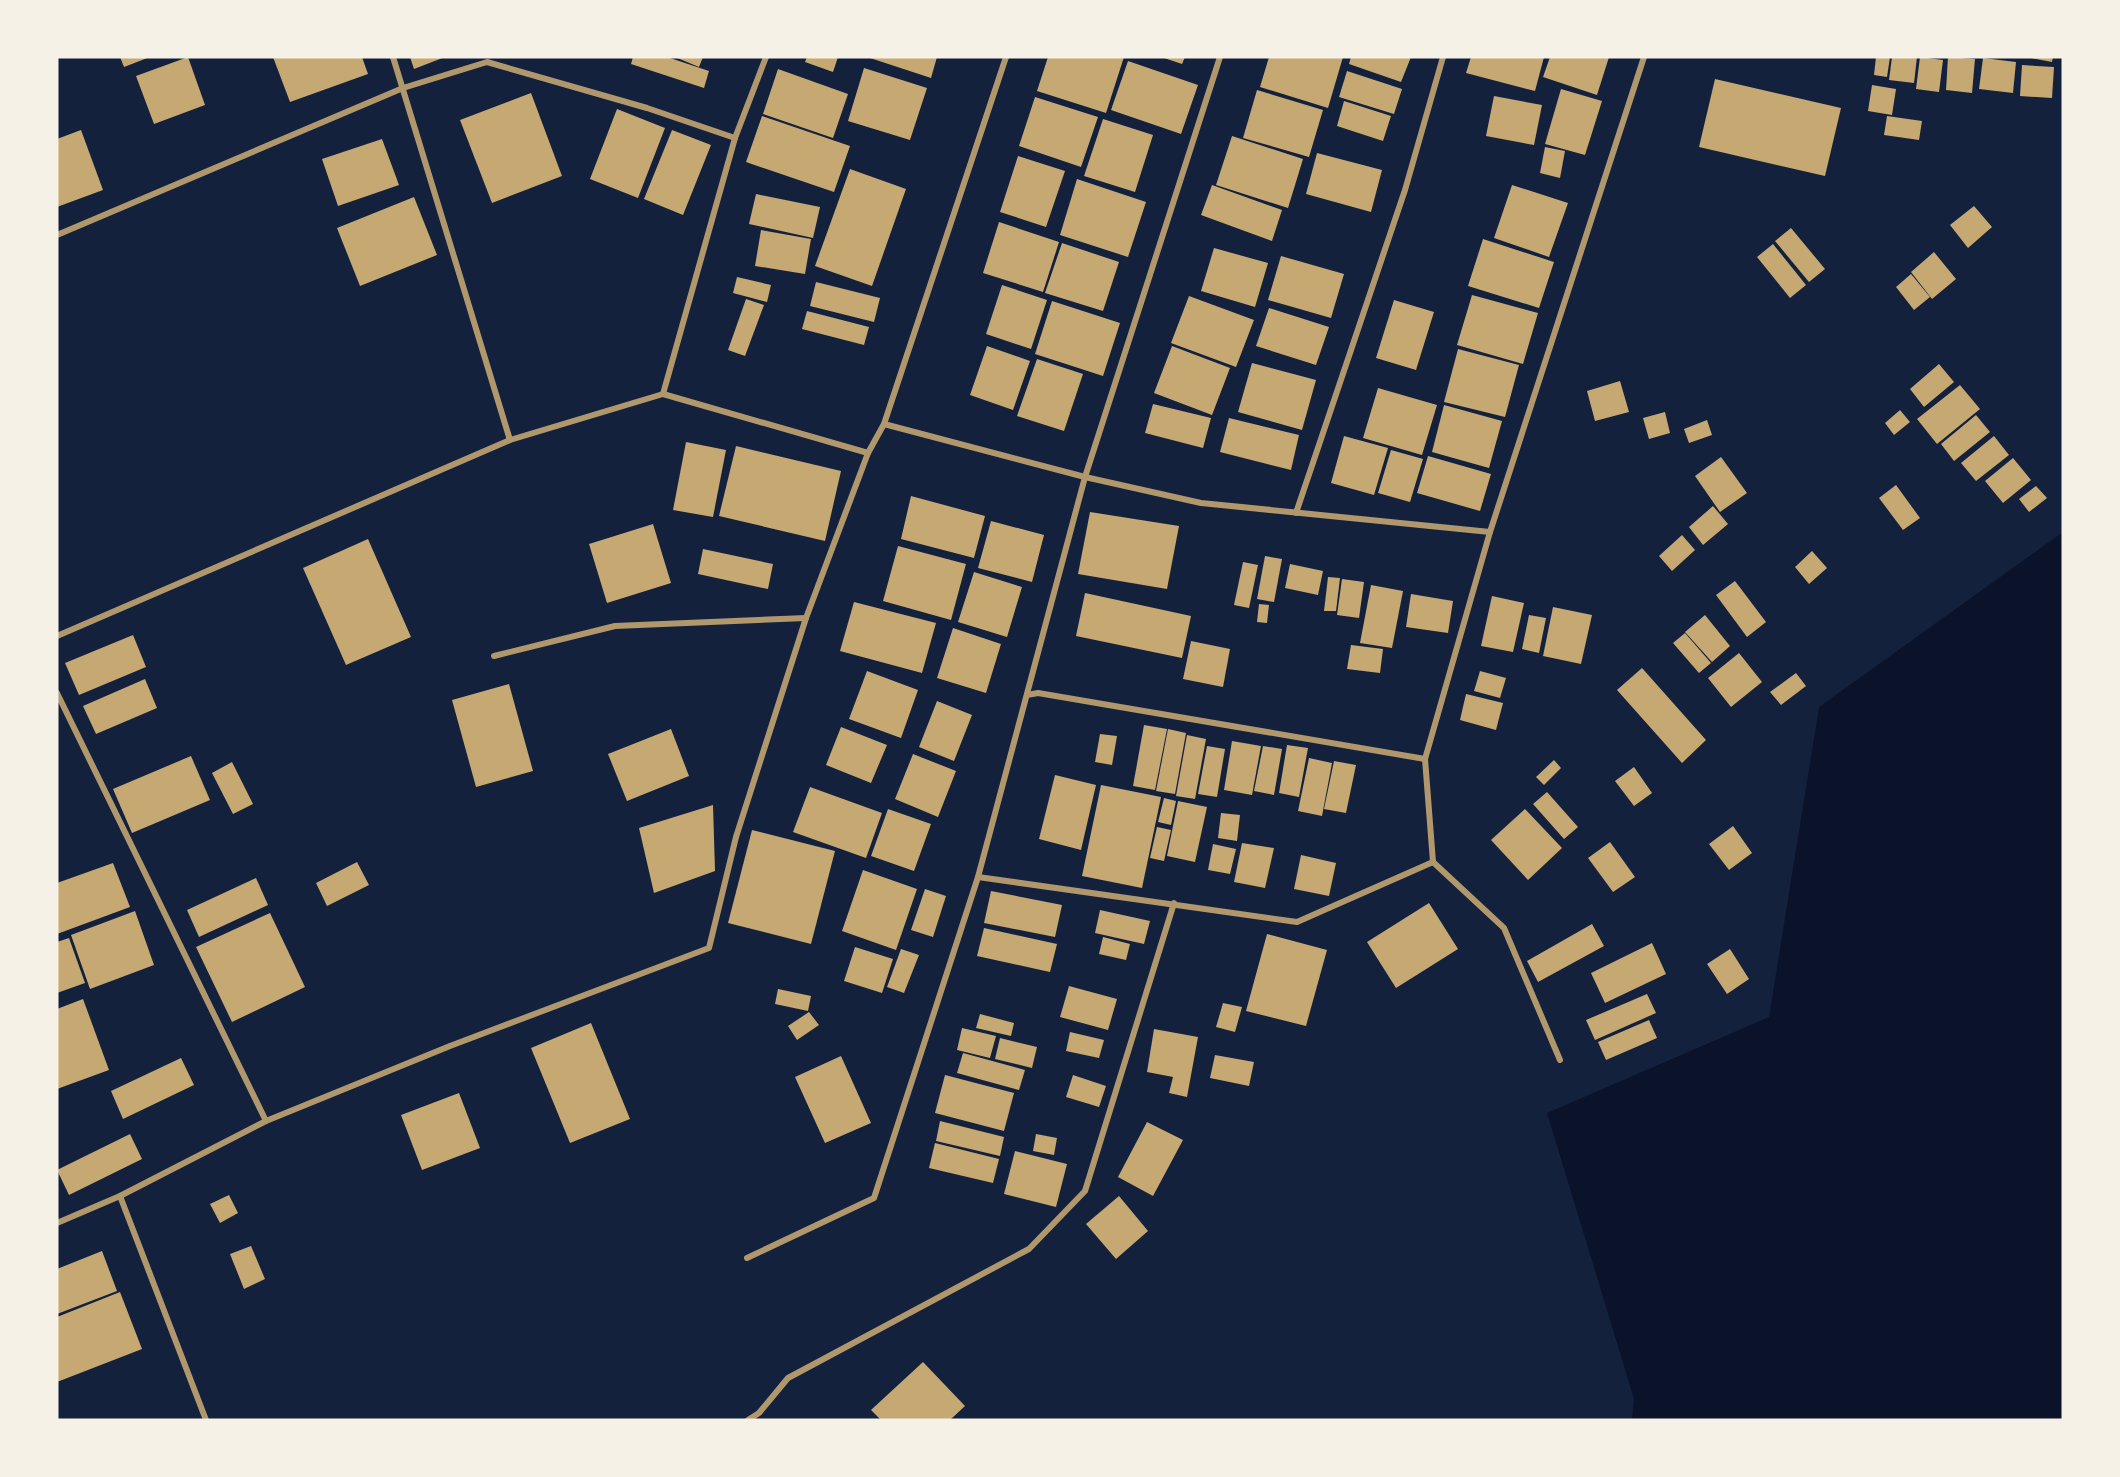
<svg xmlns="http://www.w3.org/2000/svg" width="2120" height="1477" font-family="'Fira Sans Condensed',sans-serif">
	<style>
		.water { fill: #0b132b }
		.building { fill: #c6a872 }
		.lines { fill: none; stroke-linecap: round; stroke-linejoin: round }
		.minor { stroke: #b1986c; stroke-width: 6 }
	</style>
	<rect width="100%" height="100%" fill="#14213d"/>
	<path class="water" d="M 2063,532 L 2063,1420 L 1632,1420 L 1634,1399 L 1547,1113 L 1769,1017 L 1819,707 Z"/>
	<g class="building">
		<path d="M 120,57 L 150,57 L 124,67 Z"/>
		<path d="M 188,57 L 205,105 L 154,124 L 136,76 Z"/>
		<path d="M 273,57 L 362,57 L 368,74 L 290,102 Z"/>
		<path d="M 410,57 L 445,57 L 414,69 Z"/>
		<path d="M 633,57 L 667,57 L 709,71 L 704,88 L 631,64 Z"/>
		<path d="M 675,57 L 703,57 L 699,67 Z"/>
		<path d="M 807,57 L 838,57 L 833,72 L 805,62 Z"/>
		<path d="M 867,57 L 937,57 L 931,78 Z"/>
		<path d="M 1048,57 L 1124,57 L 1106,113 L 1037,91 Z"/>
		<path d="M 1161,57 L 1185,57 L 1182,64 Z"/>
		<path d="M 1269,57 L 1343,57 L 1328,108 L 1260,87 Z"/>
		<path d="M 1351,57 L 1411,57 L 1401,82 L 1349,64 Z"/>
		<path d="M 1471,57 L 1544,57 L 1535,91 L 1466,73 Z"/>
		<path d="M 1550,57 L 1609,57 L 1597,95 L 1543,77 Z"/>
		<path d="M 1876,57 L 1890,57 L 1887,77 L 1874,75 Z"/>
		<path d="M 1892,57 L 1917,57 L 1914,83 L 1889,80 Z"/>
		<path d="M 1920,57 L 1943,60 L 1939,92 L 1916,89 Z"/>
		<path d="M 1948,57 L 1975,59 L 1972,93 L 1946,90 Z"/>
		<path d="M 2026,57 L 2053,57 L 2052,62 Z"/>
		<path d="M 1983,58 L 2016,62 L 2013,93 L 1979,89 Z"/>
		<path d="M 1128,61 L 1198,85 L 1181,134 L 1111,110 Z"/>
		<path d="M 2022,65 L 2054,67 L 2052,98 L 2020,96 Z"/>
		<path d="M 864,68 L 927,88 L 910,140 L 848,121 Z"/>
		<path d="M 778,69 L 848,94 L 833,138 L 763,114 Z"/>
		<path d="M 1347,71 L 1402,89 L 1394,114 L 1339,97 Z"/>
		<path d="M 1715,79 L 1841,108 L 1825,176 L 1699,147 Z"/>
		<path d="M 1872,85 L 1896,89 L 1892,115 L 1868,111 Z"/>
		<path d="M 1561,89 L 1602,101 L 1585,155 L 1545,144 Z"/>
		<path d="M 1257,90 L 1323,110 L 1309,157 L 1243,138 Z"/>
		<path d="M 531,93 L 562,176 L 492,203 L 460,120 Z"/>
		<path d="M 1494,96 L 1542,105 L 1534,145 L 1486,136 Z"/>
		<path d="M 1035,97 L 1098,117 L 1081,167 L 1019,146 Z"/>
		<path d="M 1344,101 L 1391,116 L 1383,141 L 1337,126 Z"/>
		<path d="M 617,109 L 665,128 L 638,198 L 590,179 Z"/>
		<path d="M 762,116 L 850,146 L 834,192 L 746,162 Z"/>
		<path d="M 1887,116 L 1922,121 L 1919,140 L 1884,135 Z"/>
		<path d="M 1103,119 L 1153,135 L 1135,192 L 1084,176 Z"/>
		<path d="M 81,130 L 103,190 L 57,207 L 57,139 Z"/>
		<path d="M 672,130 L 711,145 L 683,215 L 644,199 Z"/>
		<path d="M 1232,136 L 1303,159 L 1288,208 L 1216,185 Z"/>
		<path d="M 382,139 L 399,185 L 338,206 L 322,159 Z"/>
		<path d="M 1545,147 L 1565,151 L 1560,178 L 1540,173 Z"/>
		<path d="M 1317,153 L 1382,170 L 1371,212 L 1306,194 Z"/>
		<path d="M 1018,156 L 1065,171 L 1046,227 L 1000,212 Z"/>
		<path d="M 850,169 L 906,189 L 872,286 L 815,266 Z"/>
		<path d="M 1077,179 L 1146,202 L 1128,257 L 1060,235 Z"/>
		<path d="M 1212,185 L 1282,210 L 1272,241 L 1201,215 Z"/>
		<path d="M 1512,185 L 1568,203 L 1549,257 L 1494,238 Z"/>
		<path d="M 756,194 L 820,207 L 813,238 L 749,224 Z"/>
		<path d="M 414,197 L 437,255 L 360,286 L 337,228 Z"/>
		<path d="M 1974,206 L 1992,227 L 1968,248 L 1950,225 Z"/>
		<path d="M 999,222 L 1059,242 L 1043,292 L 983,273 Z"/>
		<path d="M 1791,228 L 1825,269 L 1809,282 L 1775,241 Z"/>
		<path d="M 761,230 L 811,239 L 805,274 L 755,266 Z"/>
		<path d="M 1483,239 L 1554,262 L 1539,308 L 1468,286 Z"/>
		<path d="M 1062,243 L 1119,262 L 1103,311 L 1045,293 Z"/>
		<path d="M 1773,244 L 1806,285 L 1790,298 L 1757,257 Z"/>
		<path d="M 1214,248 L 1268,263 L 1255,307 L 1201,291 Z"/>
		<path d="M 1934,252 L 1956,279 L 1932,299 L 1911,272 Z"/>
		<path d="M 1281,256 L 1344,274 L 1331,318 L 1268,300 Z"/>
		<path d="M 1911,274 L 1930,297 L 1914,310 L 1896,287 Z"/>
		<path d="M 737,277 L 771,285 L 767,302 L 733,293 Z"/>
		<path d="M 816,282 L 880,298 L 874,322 L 810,306 Z"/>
		<path d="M 1002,285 L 1047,300 L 1031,349 L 986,334 Z"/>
		<path d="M 1472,295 L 1538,313 L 1523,364 L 1457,345 Z"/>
		<path d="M 1189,296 L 1254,320 L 1236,367 L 1171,343 Z"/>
		<path d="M 746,299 L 764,305 L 745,356 L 728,350 Z"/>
		<path d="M 1394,300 L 1434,312 L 1416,370 L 1376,358 Z"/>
		<path d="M 1052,301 L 1120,323 L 1103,376 L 1035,354 Z"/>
		<path d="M 1269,308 L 1329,327 L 1316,365 L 1256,346 Z"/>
		<path d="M 807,311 L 869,327 L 864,345 L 802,329 Z"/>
		<path d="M 987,346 L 1030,361 L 1013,410 L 970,395 Z"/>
		<path d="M 1172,346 L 1230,368 L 1212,415 L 1154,393 Z"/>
		<path d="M 1458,349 L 1519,365 L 1505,417 L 1444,402 Z"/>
		<path d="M 1037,359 L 1083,374 L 1064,431 L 1017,416 Z"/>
		<path d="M 1252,363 L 1316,380 L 1302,430 L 1238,412 Z"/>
		<path d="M 1939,364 L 1954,382 L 1924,407 L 1910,389 Z"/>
		<path d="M 1620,381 L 1629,412 L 1595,421 L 1587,391 Z"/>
		<path d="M 1960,385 L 1980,409 L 1937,444 L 1917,419 Z"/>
		<path d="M 1378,388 L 1437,405 L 1422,455 L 1363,438 Z"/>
		<path d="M 1153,404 L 1211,418 L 1203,448 L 1145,433 Z"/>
		<path d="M 1444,405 L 1502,421 L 1489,468 L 1432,452 Z"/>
		<path d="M 1900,410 L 1910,422 L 1894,435 L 1885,423 Z"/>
		<path d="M 1665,412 L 1670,433 L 1649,439 L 1643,418 Z"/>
		<path d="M 1976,415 L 1990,432 L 1954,461 L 1941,444 Z"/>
		<path d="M 1229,418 L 1299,435 L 1291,470 L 1220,452 Z"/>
		<path d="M 1707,420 L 1712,435 L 1689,443 L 1684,429 Z"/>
		<path d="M 1344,436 L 1388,448 L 1374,495 L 1331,483 Z"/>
		<path d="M 1994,436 L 2009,455 L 1976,481 L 1961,463 Z"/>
		<path d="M 686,442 L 726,450 L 713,517 L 673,510 Z"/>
		<path d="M 736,446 L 841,471 L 825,541 L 719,516 Z"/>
		<path d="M 1391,450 L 1423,459 L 1410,502 L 1378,493 Z"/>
		<path d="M 1428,456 L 1491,474 L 1480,511 L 1417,493 Z"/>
		<path d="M 1721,457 L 1747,493 L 1720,512 L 1695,476 Z"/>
		<path d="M 2013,458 L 2031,480 L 2003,503 L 1985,481 Z"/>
		<path d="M 1896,485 L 1920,518 L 1903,530 L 1879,498 Z"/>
		<path d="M 2036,486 L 2047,498 L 2029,512 L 2019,499 Z"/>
		<path d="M 911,496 L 985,516 L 974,558 L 901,539 Z"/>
		<path d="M 1713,506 L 1728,524 L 1703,545 L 1689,527 Z"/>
		<path d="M 1090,512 L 1179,526 L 1167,589 L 1078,574 Z"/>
		<path d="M 991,521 L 1044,535 L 1032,582 L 978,568 Z"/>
		<path d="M 653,524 L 671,583 L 607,603 L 589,544 Z"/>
		<path d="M 1682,535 L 1695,550 L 1672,571 L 1659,556 Z"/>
		<path d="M 368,539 L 411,637 L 346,665 L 303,568 Z"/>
		<path d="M 898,546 L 966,564 L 951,620 L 883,601 Z"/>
		<path d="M 703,549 L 773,564 L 768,589 L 698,574 Z"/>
		<path d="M 1812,551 L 1827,568 L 1809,584 L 1795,567 Z"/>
		<path d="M 1265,556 L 1282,559 L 1274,602 L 1257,599 Z"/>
		<path d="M 1243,562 L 1258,565 L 1249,608 L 1234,605 Z"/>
		<path d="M 1290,564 L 1323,571 L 1318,595 L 1285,588 Z"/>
		<path d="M 974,572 L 1022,587 L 1007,637 L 958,622 Z"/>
		<path d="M 1328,577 L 1340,578 L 1336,611 L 1324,611 Z"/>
		<path d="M 1342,579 L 1364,582 L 1359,618 L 1337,615 Z"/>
		<path d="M 1735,581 L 1766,622 L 1747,637 L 1716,595 Z"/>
		<path d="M 1371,585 L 1403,591 L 1392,648 L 1360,643 Z"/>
		<path d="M 1085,593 L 1191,616 L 1182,658 L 1076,636 Z"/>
		<path d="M 1411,594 L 1453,601 L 1448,633 L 1406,627 Z"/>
		<path d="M 1492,596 L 1524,603 L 1513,652 L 1481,646 Z"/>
		<path d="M 854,602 L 936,623 L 922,673 L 840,651 Z"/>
		<path d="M 1259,604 L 1269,605 L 1267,623 L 1257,622 Z"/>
		<path d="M 1553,607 L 1592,615 L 1581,664 L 1543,656 Z"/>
		<path d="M 1529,615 L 1546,618 L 1539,653 L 1522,649 Z"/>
		<path d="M 1705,615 L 1730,646 L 1712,662 L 1685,632 Z"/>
		<path d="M 953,628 L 1001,644 L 986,693 L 937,678 Z"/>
		<path d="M 1685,633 L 1711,663 L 1699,673 L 1673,643 Z"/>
		<path d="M 133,635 L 146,667 L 79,695 L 65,663 Z"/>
		<path d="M 1191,641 L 1230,649 L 1223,687 L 1183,679 Z"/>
		<path d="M 1351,645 L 1383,649 L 1380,673 L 1347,669 Z"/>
		<path d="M 1739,653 L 1762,682 L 1731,707 L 1708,678 Z"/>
		<path d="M 1642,668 L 1706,740 L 1682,763 L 1617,690 Z"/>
		<path d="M 867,671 L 918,690 L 901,738 L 849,719 Z"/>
		<path d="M 1480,671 L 1506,678 L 1500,698 L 1474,691 Z"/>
		<path d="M 1796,673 L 1806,686 L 1781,705 L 1770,692 Z"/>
		<path d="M 145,679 L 157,708 L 96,734 L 83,706 Z"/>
		<path d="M 509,684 L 533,771 L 476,787 L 452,700 Z"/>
		<path d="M 1466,694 L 1503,703 L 1496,730 L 1460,720 Z"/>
		<path d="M 937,701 L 972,715 L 954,761 L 919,747 Z"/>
		<path d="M 1144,725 L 1167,729 L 1155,790 L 1133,786 Z"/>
		<path d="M 841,727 L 887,745 L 871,783 L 826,765 Z"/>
		<path d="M 671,729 L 689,776 L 627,801 L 608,754 Z"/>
		<path d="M 1168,729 L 1186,733 L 1175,794 L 1156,791 Z"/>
		<path d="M 1100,734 L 1117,736 L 1112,765 L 1095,762 Z"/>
		<path d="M 1187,735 L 1206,739 L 1195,799 L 1176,796 Z"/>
		<path d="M 1232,741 L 1261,746 L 1252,795 L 1224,790 Z"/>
		<path d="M 1287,745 L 1308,748 L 1299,797 L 1279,793 Z"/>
		<path d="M 1207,746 L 1225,749 L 1217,797 L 1198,794 Z"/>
		<path d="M 1263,746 L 1282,749 L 1274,795 L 1254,791 Z"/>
		<path d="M 913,754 L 956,771 L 938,817 L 895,799 Z"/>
		<path d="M 191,756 L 210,800 L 132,833 L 113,789 Z"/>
		<path d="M 1309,758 L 1332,763 L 1322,816 L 1298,811 Z"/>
		<path d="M 1554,760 L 1561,768 L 1544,785 L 1536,777 Z"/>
		<path d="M 1334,761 L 1356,765 L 1346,813 L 1324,809 Z"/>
		<path d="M 232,762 L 253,804 L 233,814 L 212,773 Z"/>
		<path d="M 1634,767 L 1652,793 L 1634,806 L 1615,781 Z"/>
		<path d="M 1055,775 L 1096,785 L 1081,850 L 1039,839 Z"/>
		<path d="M 1101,785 L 1161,797 L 1142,888 L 1082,876 Z"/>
		<path d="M 810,787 L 882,813 L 866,858 L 793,832 Z"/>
		<path d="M 1547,792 L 1578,827 L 1564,839 L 1533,804 Z"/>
		<path d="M 1164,798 L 1176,801 L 1171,825 L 1158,822 Z"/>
		<path d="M 1178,801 L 1207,807 L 1195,862 L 1167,856 Z"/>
		<path d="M 713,805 L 715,871 L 654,893 L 639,828 Z"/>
		<path d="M 888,809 L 931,824 L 914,871 L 871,856 Z"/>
		<path d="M 1525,809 L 1562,848 L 1528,880 L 1491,840 Z"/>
		<path d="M 1221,813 L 1240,815 L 1237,841 L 1218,838 Z"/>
		<path d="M 1733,826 L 1752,853 L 1729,870 L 1709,844 Z"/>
		<path d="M 1157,827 L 1171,830 L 1164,861 L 1150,858 Z"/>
		<path d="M 752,830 L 835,851 L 811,944 L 728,923 Z"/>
		<path d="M 1610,842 L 1635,877 L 1613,892 L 1588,858 Z"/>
		<path d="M 1242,843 L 1274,848 L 1265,888 L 1234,882 Z"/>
		<path d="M 1213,844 L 1236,849 L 1230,874 L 1208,870 Z"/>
		<path d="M 1301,855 L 1336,863 L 1329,896 L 1294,889 Z"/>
		<path d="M 357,862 L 369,885 L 327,906 L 316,883 Z"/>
		<path d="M 113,863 L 130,907 L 57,934 L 57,883 Z"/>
		<path d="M 863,870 L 917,889 L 896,950 L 842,931 Z"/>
		<path d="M 256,878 L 268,905 L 199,937 L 187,910 Z"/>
		<path d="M 925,889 L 946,896 L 933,937 L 911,930 Z"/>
		<path d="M 991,891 L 1062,905 L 1055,937 L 984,923 Z"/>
		<path d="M 1429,903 L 1458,949 L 1396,988 L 1367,942 Z"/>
		<path d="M 1100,910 L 1150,921 L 1144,944 L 1095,933 Z"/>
		<path d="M 135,911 L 154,965 L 90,989 L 71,935 Z"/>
		<path d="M 270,913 L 305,987 L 232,1022 L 196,947 Z"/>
		<path d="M 1592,924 L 1604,946 L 1538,982 L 1527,961 Z"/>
		<path d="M 984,928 L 1057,944 L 1050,972 L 977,956 Z"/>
		<path d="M 1267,934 L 1327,950 L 1306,1026 L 1246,1011 Z"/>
		<path d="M 1103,937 L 1130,944 L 1126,960 L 1099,954 Z"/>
		<path d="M 69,938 L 85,983 L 57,993 L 57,942 Z"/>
		<path d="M 1652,943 L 1666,974 L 1605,1003 L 1591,973 Z"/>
		<path d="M 855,947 L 893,959 L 882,993 L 844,981 Z"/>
		<path d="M 901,949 L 919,955 L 904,993 L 887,987 Z"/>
		<path d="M 1730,949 L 1749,979 L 1727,994 L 1707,964 Z"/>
		<path d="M 1069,986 L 1117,999 L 1108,1030 L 1060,1017 Z"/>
		<path d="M 778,989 L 811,996 L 808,1011 L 775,1004 Z"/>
		<path d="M 1647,994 L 1656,1013 L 1595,1040 L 1586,1020 Z"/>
		<path d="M 83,999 L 109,1070 L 57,1089 L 57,1009 Z"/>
		<path d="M 1223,1003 L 1242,1007 L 1235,1032 L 1216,1027 Z"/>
		<path d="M 809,1012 L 819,1025 L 797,1040 L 788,1026 Z"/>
		<path d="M 980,1014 L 1014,1023 L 1011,1036 L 976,1028 Z"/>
		<path d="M 1649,1020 L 1657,1038 L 1606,1060 L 1598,1042 Z"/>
		<path d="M 591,1023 L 630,1119 L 570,1143 L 531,1048 Z"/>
		<path d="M 962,1028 L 996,1036 L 990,1058 L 957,1050 Z"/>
		<path d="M 1154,1029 L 1198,1037 L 1187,1097 L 1169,1093 L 1173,1077 L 1147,1072 Z"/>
		<path d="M 1070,1032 L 1104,1040 L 1099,1058 L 1066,1051 Z"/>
		<path d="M 1000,1038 L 1037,1047 L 1032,1068 L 995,1059 Z"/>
		<path d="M 963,1053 L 1025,1070 L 1019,1090 L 957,1073 Z"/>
		<path d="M 1215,1055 L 1254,1062 L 1249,1086 L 1210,1078 Z"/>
		<path d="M 841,1056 L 871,1123 L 825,1143 L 795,1077 Z"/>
		<path d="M 181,1058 L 194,1085 L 123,1119 L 111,1091 Z"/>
		<path d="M 945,1075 L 1014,1093 L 1004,1131 L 935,1113 Z"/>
		<path d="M 1073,1075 L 1106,1086 L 1099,1107 L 1066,1097 Z"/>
		<path d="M 459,1093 L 480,1148 L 422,1170 L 401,1115 Z"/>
		<path d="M 940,1121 L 1004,1137 L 1000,1156 L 936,1141 Z"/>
		<path d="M 1147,1122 L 1183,1140 L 1153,1196 L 1118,1177 Z"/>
		<path d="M 130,1134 L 142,1159 L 69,1195 L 57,1170 Z"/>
		<path d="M 1036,1134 L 1057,1138 L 1054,1155 L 1033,1151 Z"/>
		<path d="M 935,1143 L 999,1159 L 993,1183 L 929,1168 Z"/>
		<path d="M 1015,1151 L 1067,1164 L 1056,1207 L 1004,1194 Z"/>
		<path d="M 229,1195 L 238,1213 L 220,1223 L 210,1204 Z"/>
		<path d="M 1119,1196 L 1148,1231 L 1116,1259 L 1086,1224 Z"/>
		<path d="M 251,1246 L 265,1279 L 244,1289 L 230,1254 Z"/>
		<path d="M 102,1251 L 117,1291 L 57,1314 L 57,1269 Z"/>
		<path d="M 120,1292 L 142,1349 L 57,1382 L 57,1317 Z"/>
		<path d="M 923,1362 L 965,1406 L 950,1420 L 881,1420 L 871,1410 Z"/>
	</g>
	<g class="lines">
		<g class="minor">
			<path d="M 393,57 L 510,440"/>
			<path d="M 1006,57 L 884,424 L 1085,477 L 1201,503 L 1490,532 L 1644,57"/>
			<path d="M 57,235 L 403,88 L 487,62 L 647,108 L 735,138"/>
			<path d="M 663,394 L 735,138 L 766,57"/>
			<path d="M 1296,513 L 1405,190 L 1443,57"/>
			<path d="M 1490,532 L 1425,759 L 1433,862 L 1504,928 L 1560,1060"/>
			<path d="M 57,636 L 510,440 L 663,394 L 868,453 L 884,424"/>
			<path d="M 494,656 L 615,626 L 806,618"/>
			<path d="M 57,693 L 266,1121"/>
			<path d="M 1027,695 L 1038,693 L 1425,759"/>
			<path d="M 978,877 L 1297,922 L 1433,862"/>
			<path d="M 120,1196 L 206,1420"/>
			<path d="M 57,1223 L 120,1196 L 266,1121 L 450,1046 L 709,948 L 736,837 L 806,618 L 868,453"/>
			<path d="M 747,1258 L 874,1198 L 978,877 L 1085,477 L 1220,57"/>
			<path d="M 748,1420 L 759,1413 L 788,1378 L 1029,1249 L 1085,1191 L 1174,903"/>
		</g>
	</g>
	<rect width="2120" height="1477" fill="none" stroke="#f6f1e7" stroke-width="117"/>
</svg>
